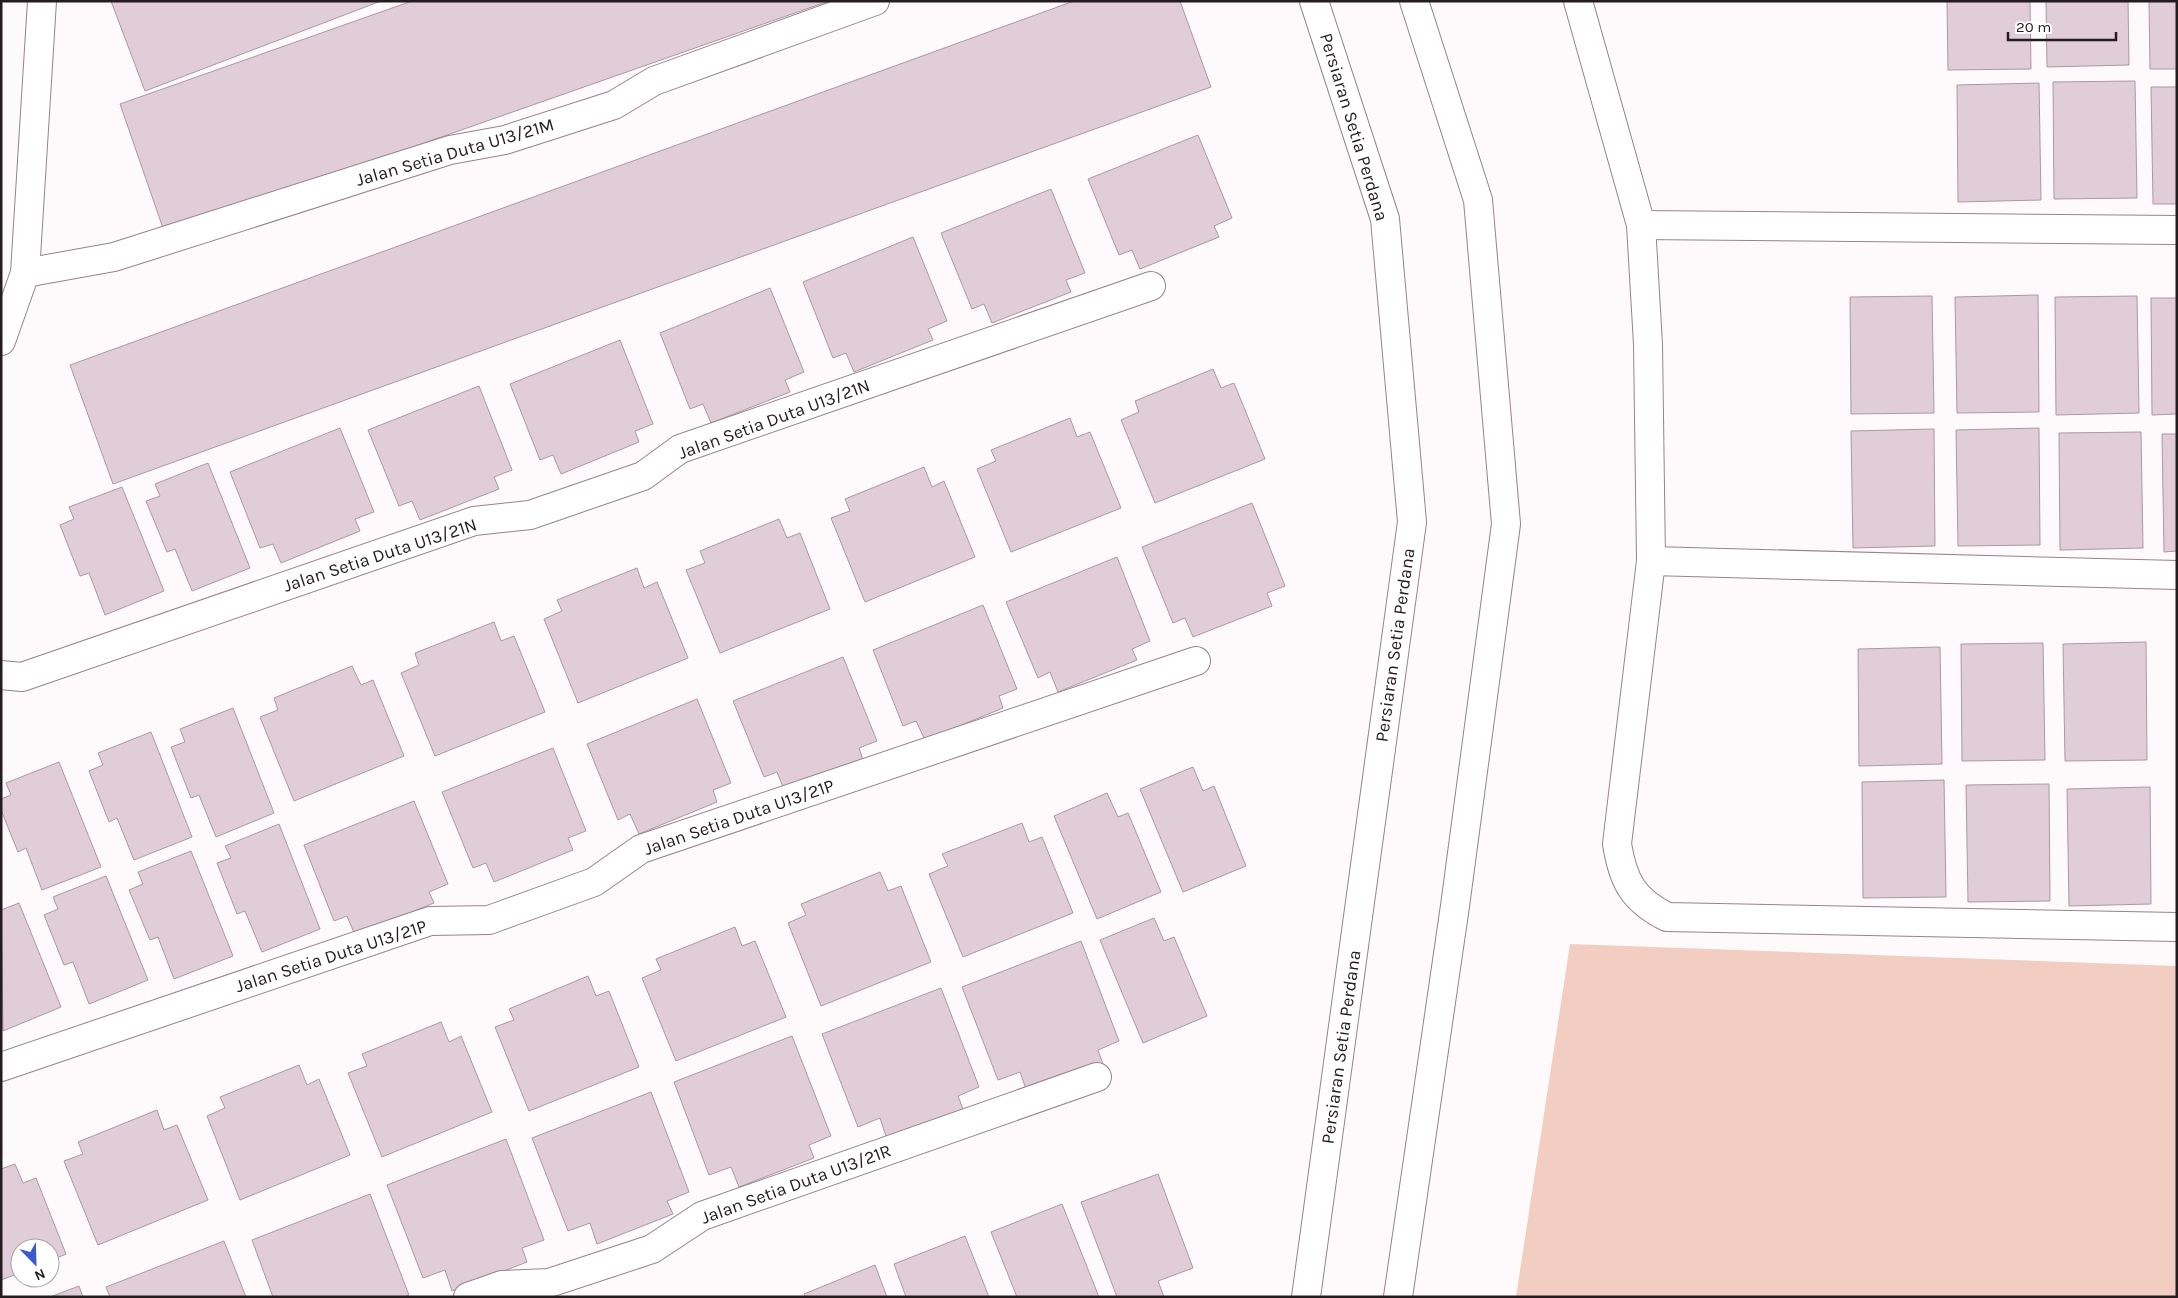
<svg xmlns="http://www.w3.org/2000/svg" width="2178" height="1298" font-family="Karla,sans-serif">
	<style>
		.green { fill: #f2cdc2 }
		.building { fill: #e0cdd8; stroke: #ab98a3 }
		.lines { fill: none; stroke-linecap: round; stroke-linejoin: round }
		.minor-casing { stroke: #978388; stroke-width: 30 }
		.secondary-casing { stroke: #978388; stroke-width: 30 }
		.minor { stroke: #fff; stroke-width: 28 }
		.secondary { stroke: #fff; stroke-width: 28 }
		.labels { text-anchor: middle; stroke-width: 4; stroke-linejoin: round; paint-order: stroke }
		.street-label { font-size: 18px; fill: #241c1f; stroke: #fff }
	</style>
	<rect width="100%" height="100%" fill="#fefafb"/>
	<path class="green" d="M 1570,944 L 2177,966 L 2177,1297 L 1516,1297 Z"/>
	<g class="building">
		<path d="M 111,1 L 381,1 L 145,91 Z"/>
		<path d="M 412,1 L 829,1 L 165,234 L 120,104 Z"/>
		<path d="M 1074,1 L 1180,1 L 1211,87 L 113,484 L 70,365 Z"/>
		<path d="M 1947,1 L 2030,1 L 2031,69 L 1948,70 Z"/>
		<path d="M 2046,1 L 2128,1 L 2129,65 L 2047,67 Z"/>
		<path d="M 2149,1 L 2177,1 L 2177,69 L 2150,69 Z"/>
		<path d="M 2135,81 L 2137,198 L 2054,199 L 2053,82 Z"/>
		<path d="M 2039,83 L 2041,200 L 1958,202 L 1957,85 Z"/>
		<path d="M 2151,87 L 2177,87 L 2177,204 L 2153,204 Z"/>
		<path d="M 1198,135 L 1232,218 L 1214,226 L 1219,237 L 1140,269 L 1132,250 L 1119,255 L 1088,179 Z"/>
		<path d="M 1051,189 L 1085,273 L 1066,280 L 1071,292 L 992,323 L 984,304 L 972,309 L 941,233 Z"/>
		<path d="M 913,237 L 947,321 L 928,329 L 933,340 L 854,372 L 846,353 L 833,358 L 803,282 Z"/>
		<path d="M 770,288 L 804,372 L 785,380 L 790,392 L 711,423 L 703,404 L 690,409 L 660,333 Z"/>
		<path d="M 2038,295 L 2039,412 L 1957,413 L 1955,297 Z"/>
		<path d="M 1932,296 L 1934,413 L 1851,414 L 1850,297 Z"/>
		<path d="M 2137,296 L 2139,413 L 2056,415 L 2055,297 Z"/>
		<path d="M 2151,298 L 2177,298 L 2177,414 L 2152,415 Z"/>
		<path d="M 620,340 L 653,424 L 635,431 L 639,442 L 561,474 L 553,455 L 540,460 L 510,384 Z"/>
		<path d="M 1213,369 L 1221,388 L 1234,383 L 1265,459 L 1155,503 L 1121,420 L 1139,412 L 1135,401 Z"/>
		<path d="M 479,386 L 512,470 L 494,477 L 499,489 L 420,520 L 412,501 L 399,506 L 368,430 Z"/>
		<path d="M 1070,418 L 1077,437 L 1090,432 L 1121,508 L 1011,552 L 977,469 L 996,461 L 991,450 Z"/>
		<path d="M 340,428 L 374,512 L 355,519 L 360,531 L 281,563 L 273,544 L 260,548 L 230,472 Z"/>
		<path d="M 2039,428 L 2040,545 L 1958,546 L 1956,430 Z"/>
		<path d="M 1934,429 L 1935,546 L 1853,548 L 1851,431 Z"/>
		<path d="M 2141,432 L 2143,548 L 2060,550 L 2059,433 Z"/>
		<path d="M 2162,434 L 2177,434 L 2177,551 L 2164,552 Z"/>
		<path d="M 208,463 L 250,568 L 192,591 L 175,549 L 167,552 L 146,501 L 160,496 L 155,484 Z"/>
		<path d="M 924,467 L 932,487 L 944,481 L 975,557 L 865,602 L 831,518 L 850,511 L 845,499 Z"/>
		<path d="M 122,487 L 164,591 L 105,615 L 89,573 L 80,576 L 60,525 L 74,519 L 69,507 Z"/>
		<path d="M 1252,503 L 1285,586 L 1267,593 L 1272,606 L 1193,637 L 1185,618 L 1173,623 L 1142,547 Z"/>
		<path d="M 779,519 L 787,538 L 800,533 L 830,609 L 720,653 L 686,570 L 705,563 L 700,551 Z"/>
		<path d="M 1117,557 L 1150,641 L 1132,649 L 1137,660 L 1058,692 L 1050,672 L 1038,678 L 1006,602 Z"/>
		<path d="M 637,568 L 644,588 L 657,582 L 688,658 L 578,703 L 544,619 L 562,611 L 557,600 Z"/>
		<path d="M 983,605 L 1017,689 L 999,696 L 1003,708 L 925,740 L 916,721 L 903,726 L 873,650 Z"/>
		<path d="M 494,622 L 501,641 L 514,636 L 545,712 L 435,756 L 401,673 L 419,665 L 415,653 Z"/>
		<path d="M 2146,642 L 2147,760 L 2065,761 L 2063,644 Z"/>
		<path d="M 2043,643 L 2045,760 L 1962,761 L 1961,644 Z"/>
		<path d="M 1940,647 L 1942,764 L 1859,766 L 1858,649 Z"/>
		<path d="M 843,657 L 877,741 L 859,748 L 863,760 L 785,792 L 777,772 L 764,777 L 733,701 Z"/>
		<path d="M 352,666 L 361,685 L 373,680 L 404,756 L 294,801 L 260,717 L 278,710 L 274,698 Z"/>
		<path d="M 697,699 L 731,783 L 713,790 L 717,802 L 639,834 L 630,814 L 618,820 L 587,744 Z"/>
		<path d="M 233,708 L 274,813 L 216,837 L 199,795 L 191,798 L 171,747 L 185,742 L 180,729 Z"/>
		<path d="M 151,732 L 192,837 L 134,860 L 117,818 L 109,822 L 89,771 L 103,765 L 98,753 Z"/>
		<path d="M 553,748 L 586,831 L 568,838 L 573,850 L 494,882 L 486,863 L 473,868 L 442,792 Z"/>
		<path d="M 59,762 L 101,867 L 42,890 L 26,848 L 18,852 L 1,810 L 1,799 L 11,795 L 6,783 Z"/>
		<path d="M 1193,767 L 1203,791 L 1214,786 L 1246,866 L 1183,892 L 1140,789 Z"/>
		<path d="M 1944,780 L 1946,897 L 1863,898 L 1862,782 Z"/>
		<path d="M 2049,784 L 2050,901 L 1968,902 L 1966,785 Z"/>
		<path d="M 2150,787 L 2151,904 L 2069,906 L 2067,789 Z"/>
		<path d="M 1107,793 L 1118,817 L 1128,813 L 1161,892 L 1097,919 L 1054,816 Z"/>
		<path d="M 414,801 L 448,884 L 429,892 L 434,903 L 355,935 L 347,916 L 334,921 L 304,845 Z"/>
		<path d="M 1022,823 L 1029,842 L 1042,837 L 1073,913 L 963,957 L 929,874 L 948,866 L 942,854 Z"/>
		<path d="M 279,824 L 320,929 L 262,952 L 245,911 L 237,914 L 217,863 L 231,858 L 225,846 Z"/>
		<path d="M 191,851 L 233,956 L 174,979 L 158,937 L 150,940 L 129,890 L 143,884 L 138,872 Z"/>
		<path d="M 880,872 L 888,891 L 901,886 L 931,962 L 821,1006 L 788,923 L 806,915 L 801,904 Z"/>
		<path d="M 106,876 L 148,980 L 89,1004 L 73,962 L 64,965 L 44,915 L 58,909 L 53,897 Z"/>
		<path d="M 19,903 L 61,1007 L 3,1031 L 1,910 Z"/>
		<path d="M 1154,918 L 1164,941 L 1174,937 L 1207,1016 L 1143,1043 L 1100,940 Z"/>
		<path d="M 735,927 L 742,946 L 755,941 L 786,1017 L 676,1061 L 642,978 L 661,970 L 656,959 Z"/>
		<path d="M 1081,941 L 1119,1041 L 1098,1050 L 1103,1064 L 1027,1092 L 1020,1072 L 998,1080 L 962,987 Z"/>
		<path d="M 588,976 L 596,996 L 609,991 L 639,1067 L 529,1111 L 495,1027 L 514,1020 L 509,1009 Z"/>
		<path d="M 941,988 L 979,1087 L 958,1096 L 963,1109 L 887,1139 L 880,1118 L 858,1127 L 822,1034 Z"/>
		<path d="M 441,1022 L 449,1042 L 461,1036 L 492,1112 L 382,1157 L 348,1073 L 367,1066 L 362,1054 Z"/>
		<path d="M 792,1036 L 831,1136 L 809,1145 L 814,1158 L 739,1187 L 731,1167 L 709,1175 L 674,1082 Z"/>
		<path d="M 299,1065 L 307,1085 L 319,1079 L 350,1155 L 240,1200 L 207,1116 L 225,1108 L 220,1097 Z"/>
		<path d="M 651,1092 L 689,1192 L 667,1201 L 673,1214 L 597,1244 L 590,1223 L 568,1231 L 532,1138 Z"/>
		<path d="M 157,1110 L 164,1130 L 177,1125 L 208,1200 L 98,1245 L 64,1161 L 83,1154 L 78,1142 Z"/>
		<path d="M 506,1139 L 544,1240 L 522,1248 L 527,1262 L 452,1291 L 445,1270 L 423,1278 L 387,1185 Z"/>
		<path d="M 15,1164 L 23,1183 L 36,1178 L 66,1254 L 50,1261 L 50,1248 L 20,1248 L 20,1273 L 1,1280 L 1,1169 Z"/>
		<path d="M 1158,1174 L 1193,1268 L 1158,1281 L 1164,1297 L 1117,1297 L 1081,1202 Z"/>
		<path d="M 370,1194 L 409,1295 L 403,1297 L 273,1297 L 252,1240 Z"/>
		<path d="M 1062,1204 L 1099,1297 L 1017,1297 L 991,1232 Z"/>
		<path d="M 965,1236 L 989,1297 L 906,1297 L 894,1264 Z"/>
		<path d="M 224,1241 L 246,1297 L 110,1297 L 106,1287 Z"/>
		<path d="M 875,1265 L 887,1297 L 805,1297 L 804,1294 Z"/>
		<path d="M 79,1286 L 83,1297 L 50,1297 Z"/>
	</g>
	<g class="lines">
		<g class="minor-casing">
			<g id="minor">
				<path d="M 1578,1 L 1641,225 L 1648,344 L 1651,561 L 1617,844 C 1623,881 1633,900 1667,917 L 2177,927"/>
				<path d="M 1641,225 L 2177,230"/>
				<path d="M 25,273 L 114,257 L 450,150 L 505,140 L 614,105 L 654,81 L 875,1"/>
				<path d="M 1,341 L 25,273 L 42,1"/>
				<path d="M 1651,561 L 2177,575"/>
				<path d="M 1,675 L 22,677 L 474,521 L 530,515 L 643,476 L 680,449 L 1151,286"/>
				<path d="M 1,1067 L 430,921 L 489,920 L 594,882 L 641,849 L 1196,661"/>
				<path d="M 468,1297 L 502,1285 L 549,1283 L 652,1249 L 702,1216 L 1097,1077"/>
			</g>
		</g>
		<g class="secondary-casing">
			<g id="secondary">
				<path d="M 1306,1297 L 1412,522 L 1385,219 L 1314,1"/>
				<path d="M 1398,1297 L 1455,906 L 1506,524 L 1478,200 L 1414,1"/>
			</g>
		</g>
		<use href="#minor" class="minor"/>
		<use href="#secondary" class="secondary"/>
	</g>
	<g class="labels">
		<g class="street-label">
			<text transform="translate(1354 127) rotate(73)" y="6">Persiaran Setia Perdana</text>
			<text transform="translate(455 152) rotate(-16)" y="6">Jalan Setia Duta U13/21M</text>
			<text transform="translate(774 419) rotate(-20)" y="6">Jalan Setia Duta U13/21N</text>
			<text transform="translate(380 555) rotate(-18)" y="6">Jalan Setia Duta U13/21N</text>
			<text transform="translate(1395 645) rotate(-82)" y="6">Persiaran Setia Perdana</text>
			<text transform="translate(739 817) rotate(-19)" y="6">Jalan Setia Duta U13/21P</text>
			<text transform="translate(331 956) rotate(-18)" y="6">Jalan Setia Duta U13/21P</text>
			<text transform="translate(1341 1047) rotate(-82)" y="6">Persiaran Setia Perdana</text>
			<text transform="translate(796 1184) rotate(-20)" y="6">Jalan Setia Duta U13/21R</text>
		</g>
	</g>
	<rect width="2178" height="1298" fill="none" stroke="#241c1f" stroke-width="5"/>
	<g transform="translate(35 1263) rotate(157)"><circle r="24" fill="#ffffff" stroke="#a7a4a5"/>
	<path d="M0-4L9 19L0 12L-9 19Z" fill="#3d5acc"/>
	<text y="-8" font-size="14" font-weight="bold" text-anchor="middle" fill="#241c1f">N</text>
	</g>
	<path d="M2008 32v8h108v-8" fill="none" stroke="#241c1f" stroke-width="2.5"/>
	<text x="2016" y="32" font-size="15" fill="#241c1f" stroke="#ffffff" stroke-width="4" paint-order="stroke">20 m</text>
</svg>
